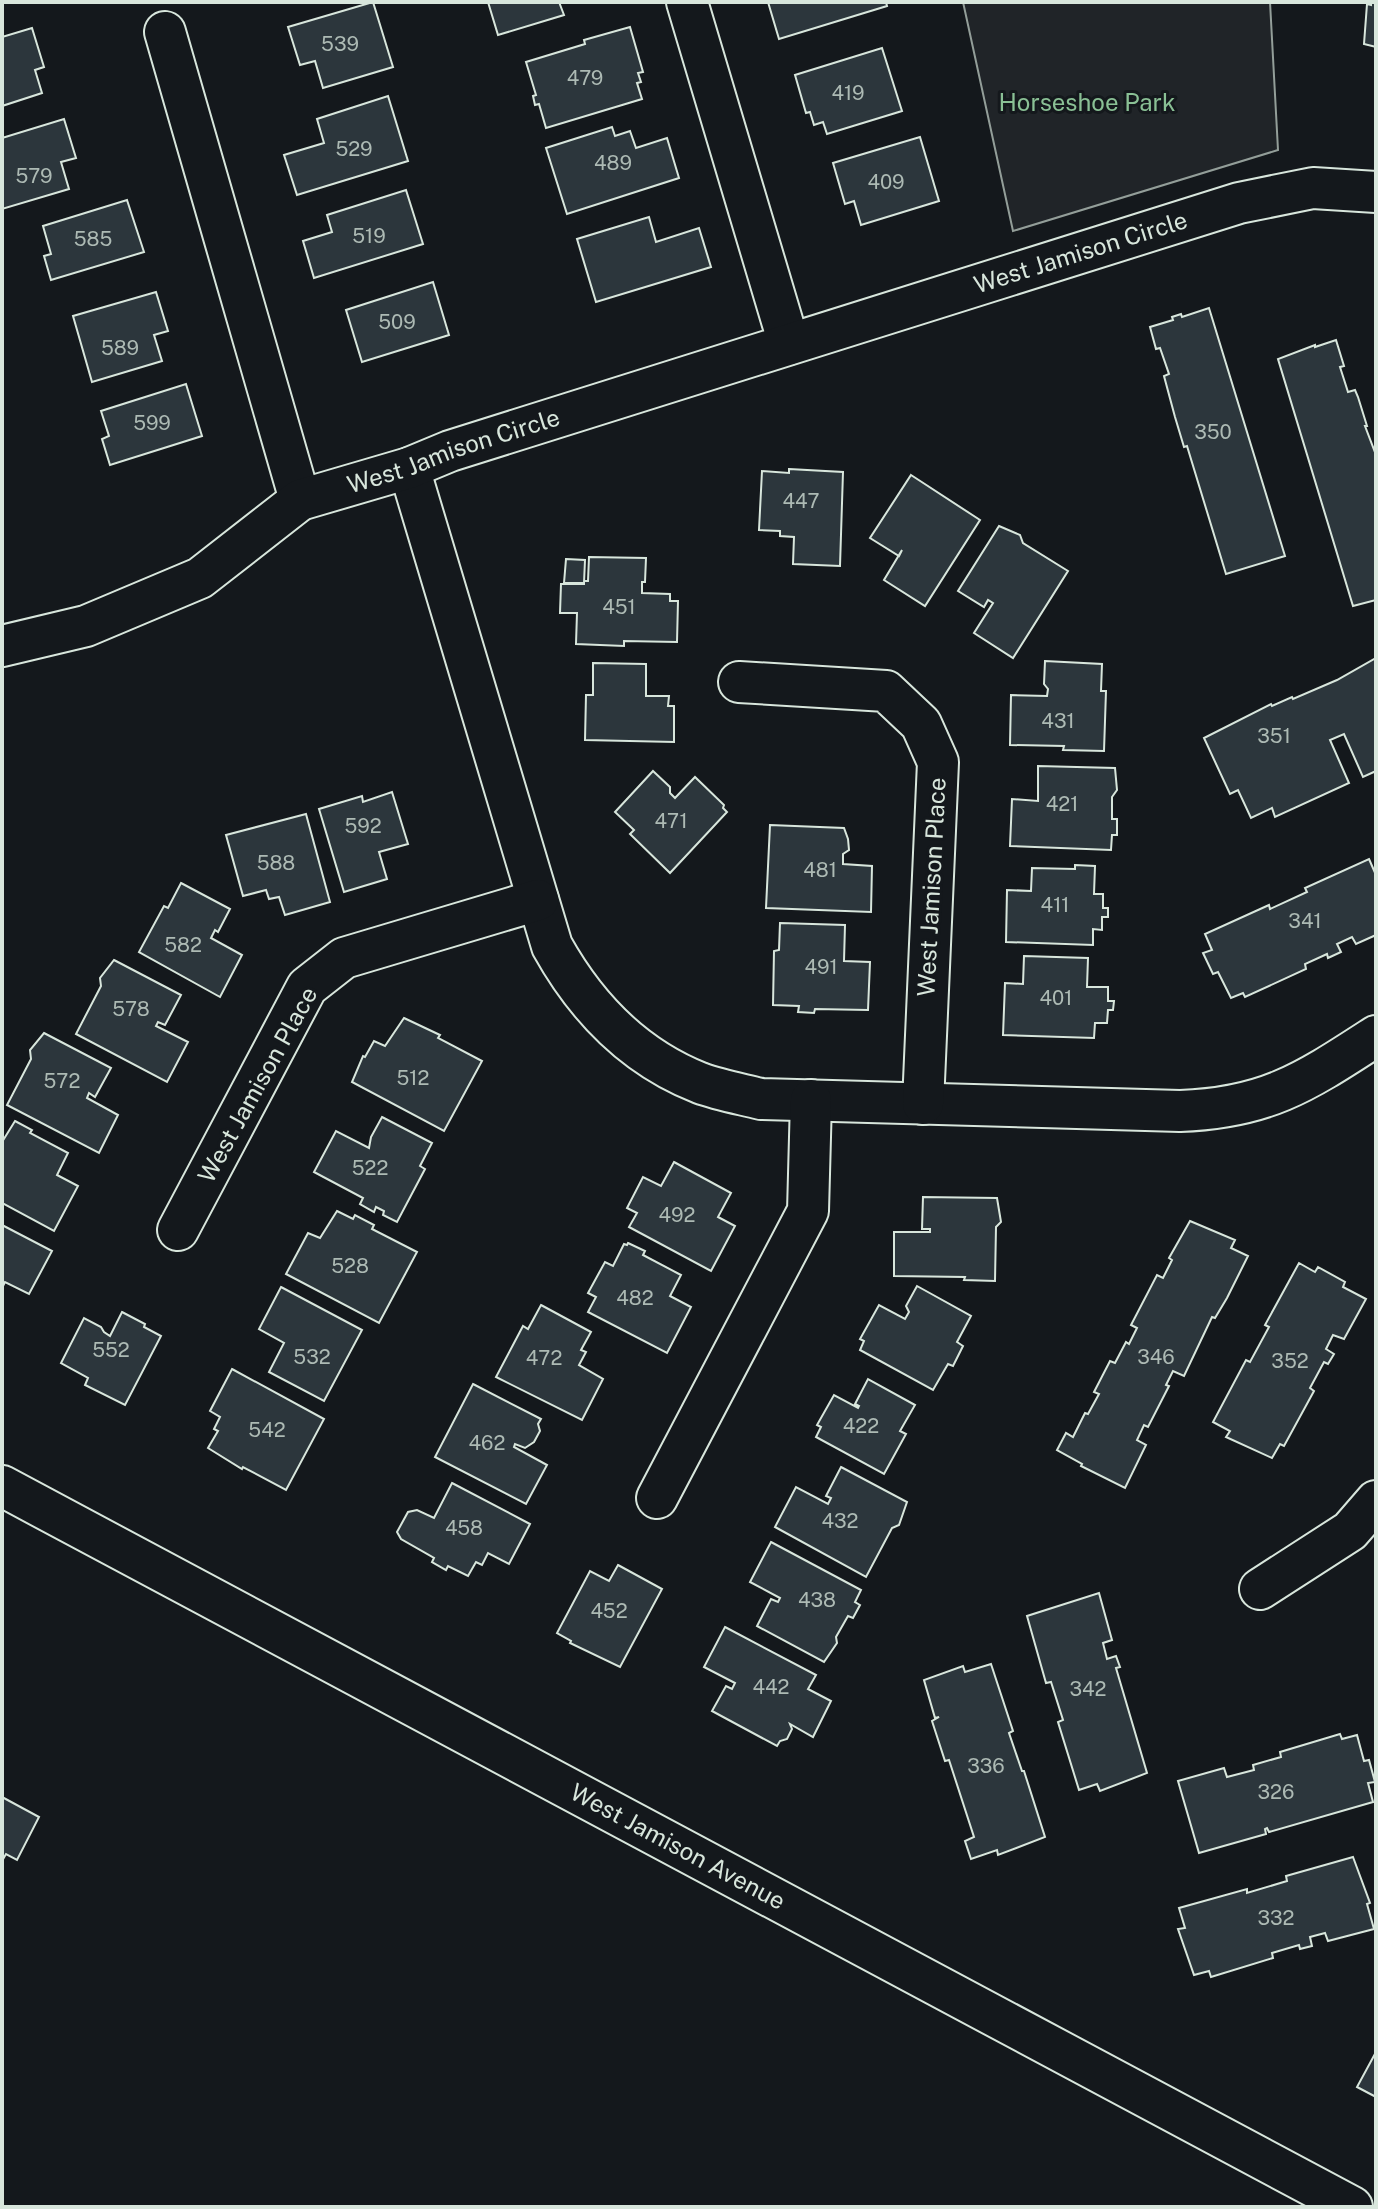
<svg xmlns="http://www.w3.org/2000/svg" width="1378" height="2209" font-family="'Public Sans',sans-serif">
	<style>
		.green { fill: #202428; stroke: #939e99; stroke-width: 2 }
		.building { fill: #2c363c; stroke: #d8e6dc; stroke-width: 2 }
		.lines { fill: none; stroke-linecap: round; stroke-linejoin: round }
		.street-casing { stroke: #d8e6dc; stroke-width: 44 }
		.street { stroke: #14181c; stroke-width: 40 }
		.labels { text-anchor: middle; stroke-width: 6; stroke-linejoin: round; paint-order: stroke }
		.number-label { font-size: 20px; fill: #adbab4 }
		.park-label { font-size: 24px; fill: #8ac095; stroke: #14181c }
		.street-label { font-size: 24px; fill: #d8e6dc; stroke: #14181c }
	</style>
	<rect width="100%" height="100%" fill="#14181c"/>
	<path class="green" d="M 963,2 L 1270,2 L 1278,150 L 1013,231 Z"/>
	<g class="building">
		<path d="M 373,2 L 393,67 L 323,88 L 315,61 L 300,65 L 288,27 Z"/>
		<path d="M 488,2 L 559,2 L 564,15 L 498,35 Z"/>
		<path d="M 768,2 L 886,2 L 887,6 L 779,39 Z"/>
		<path d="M 1371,2 L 1376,2 L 1376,47 L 1364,44 L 1367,4 L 1371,5 Z"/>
		<path d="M 630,27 L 643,72 L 638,73 L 641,82 L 637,83 L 642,99 L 546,128 L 539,104 L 535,105 L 533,96 L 536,95 L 526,62 L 585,44 L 584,40 Z"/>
		<path d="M 32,28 L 44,67 L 35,70 L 42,93 L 2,106 L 2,37 Z"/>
		<path d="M 882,48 L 902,111 L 827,134 L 823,122 L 814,125 L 810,112 L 806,113 L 795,75 Z"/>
		<path d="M 388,96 L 408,161 L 297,195 L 284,155 L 324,143 L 317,119 Z"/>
		<path d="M 64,119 L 76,158 L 61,162 L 69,189 L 2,209 L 2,138 Z"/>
		<path d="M 612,127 L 615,136 L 630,131 L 636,148 L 667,138 L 679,178 L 567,214 L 546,148 Z"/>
		<path d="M 920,137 L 939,201 L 861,225 L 854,201 L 845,204 L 833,163 Z"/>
		<path d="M 406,190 L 423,244 L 314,278 L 303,241 L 332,232 L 327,215 Z"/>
		<path d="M 127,200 L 144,252 L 51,280 L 44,256 L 51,254 L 43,226 Z"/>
		<path d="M 649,217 L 656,242 L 699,228 L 711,267 L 596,302 L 577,239 Z"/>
		<path d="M 433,282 L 449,335 L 362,362 L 346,310 Z"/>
		<path d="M 156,292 L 168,331 L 154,335 L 162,361 L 92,382 L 73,316 Z"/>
		<path d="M 1209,308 L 1285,556 L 1226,574 L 1187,446 L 1184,447 L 1175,417 L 1164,376 L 1169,374 L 1160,348 L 1156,349 L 1150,327 L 1173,320 L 1172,317 L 1181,314 L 1182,317 Z"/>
		<path d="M 1336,340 L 1344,366 L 1340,367 L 1348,392 L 1355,390 L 1358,397 L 1367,426 L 1365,426 L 1376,455 L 1376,600 L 1353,606 L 1278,359 L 1315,345 L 1315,347 Z"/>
		<path d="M 186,384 L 202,436 L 110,465 L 102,439 L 109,436 L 101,411 Z"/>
		<path d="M 789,469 L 843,472 L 840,566 L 793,564 L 794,537 L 780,536 L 780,531 L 759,530 L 762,471 L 789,473 Z"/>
		<path d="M 911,475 L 980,520 L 925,606 L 884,580 L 902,550 L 899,556 L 870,538 Z"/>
		<path d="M 999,526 L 1020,535 L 1023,543 L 1068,571 L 1013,658 L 974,633 L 993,603 L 988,600 L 984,607 L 958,591 Z"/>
		<path d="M 589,557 L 646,558 L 645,582 L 642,582 L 642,593 L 670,594 L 670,601 L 678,601 L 677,642 L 624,641 L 624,646 L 576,644 L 577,613 L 560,613 L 561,584 L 584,584 L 584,581 L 588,581 Z"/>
		<path d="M 566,559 L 585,560 L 584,583 L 564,583 Z"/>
		<path d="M 1376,658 L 1376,771 L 1363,777 L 1344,734 L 1330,740 L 1349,783 L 1275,817 L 1272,808 L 1251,818 L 1238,790 L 1230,794 L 1204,738 L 1271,704 L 1272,706 L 1292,697 L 1293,699 L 1337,680 Z"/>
		<path d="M 1045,661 L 1102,664 L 1101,691 L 1106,691 L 1104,751 L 1063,750 L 1064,746 L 1010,745 L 1011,695 L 1047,696 L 1048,689 L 1044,684 Z"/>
		<path d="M 593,663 L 646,664 L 646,696 L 669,696 L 668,706 L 674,706 L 674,742 L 585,740 L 586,695 L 593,695 Z"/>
		<path d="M 1038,766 L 1115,768 L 1117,790 L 1112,797 L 1112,819 L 1117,819 L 1117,835 L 1112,835 L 1111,850 L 1010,846 L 1012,799 L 1038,801 Z"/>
		<path d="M 653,771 L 670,787 L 670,793 L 675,798 L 695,777 L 724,805 L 723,808 L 727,812 L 670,873 L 630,834 L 634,830 L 615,812 Z"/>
		<path d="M 392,792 L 408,844 L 379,852 L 387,879 L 344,892 L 319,809 L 362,796 L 363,802 Z"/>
		<path d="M 306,814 L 330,902 L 285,915 L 279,897 L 269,899 L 266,890 L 243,896 L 226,835 Z"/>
		<path d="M 770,825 L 844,828 L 848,839 L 849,850 L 843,854 L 843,864 L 872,866 L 871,912 L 766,908 Z"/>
		<path d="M 1369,859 L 1376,875 L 1376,935 L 1356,944 L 1352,937 L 1337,944 L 1341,952 L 1328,958 L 1327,954 L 1305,964 L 1306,969 L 1245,997 L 1243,993 L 1231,998 L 1218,972 L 1213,974 L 1203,953 L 1212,950 L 1205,934 L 1269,905 L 1270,909 L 1307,892 L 1305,888 Z"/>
		<path d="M 1075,865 L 1095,866 L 1094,894 L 1103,894 L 1103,908 L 1108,908 L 1108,917 L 1102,917 L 1102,930 L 1093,929 L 1093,945 L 1006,942 L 1007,890 L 1031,891 L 1032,868 L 1075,869 Z"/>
		<path d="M 181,883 L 230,909 L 218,932 L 215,930 L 211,938 L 242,955 L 220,997 L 139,952 L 164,906 L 168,908 Z"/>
		<path d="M 780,923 L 845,925 L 844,961 L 870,962 L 868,1010 L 815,1009 L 814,1013 L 798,1012 L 799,1006 L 773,1005 L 774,951 L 779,950 Z"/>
		<path d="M 1024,956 L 1088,958 L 1087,987 L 1108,987 L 1108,1001 L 1114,1001 L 1113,1010 L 1108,1010 L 1107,1023 L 1095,1023 L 1094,1038 L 1003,1035 L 1005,983 L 1023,984 Z"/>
		<path d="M 114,960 L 181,995 L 165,1025 L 158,1022 L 156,1026 L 188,1042 L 167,1082 L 76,1034 L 101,986 L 100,978 Z"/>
		<path d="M 404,1018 L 440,1035 L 438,1038 L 482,1061 L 444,1131 L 352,1082 L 363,1056 L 365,1057 L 374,1041 L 385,1046 Z"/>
		<path d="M 44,1033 L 111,1068 L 95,1097 L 89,1093 L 87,1098 L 118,1115 L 99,1153 L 7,1105 L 31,1059 L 30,1050 Z"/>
		<path d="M 382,1117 L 432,1143 L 420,1166 L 425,1169 L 397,1222 L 383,1215 L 384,1211 L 376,1207 L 374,1212 L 360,1204 L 363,1198 L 314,1172 L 336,1131 L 369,1148 L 371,1137 Z"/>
		<path d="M 15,1121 L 32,1130 L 30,1133 L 68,1153 L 57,1175 L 78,1186 L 54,1231 L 2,1203 L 2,1142 Z"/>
		<path d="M 674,1162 L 731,1193 L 718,1217 L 735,1226 L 711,1271 L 629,1227 L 637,1213 L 627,1208 L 643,1177 L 661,1186 Z"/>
		<path d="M 923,1197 L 997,1198 L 1001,1222 L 996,1227 L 995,1281 L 964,1280 L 965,1277 L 894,1276 L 894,1232 L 930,1232 L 930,1229 L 922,1229 Z"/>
		<path d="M 337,1211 L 353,1219 L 355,1215 L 374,1225 L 372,1229 L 417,1252 L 379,1323 L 286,1274 L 308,1233 L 320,1238 Z"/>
		<path d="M 1190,1221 L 1235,1240 L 1231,1248 L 1248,1256 L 1227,1298 L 1215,1318 L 1212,1317 L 1184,1376 L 1173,1371 L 1166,1385 L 1169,1386 L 1148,1427 L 1144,1425 L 1137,1440 L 1146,1445 L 1125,1488 L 1081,1466 L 1082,1464 L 1057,1450 L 1066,1433 L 1073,1437 L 1085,1413 L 1088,1414 L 1099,1394 L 1094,1392 L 1110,1361 L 1115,1363 L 1126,1342 L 1129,1344 L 1137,1328 L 1131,1325 L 1157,1275 L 1163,1278 L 1172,1260 L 1169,1258 Z"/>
		<path d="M 2,1225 L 52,1251 L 29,1294 L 5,1282 L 2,1288 Z"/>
		<path d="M 628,1243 L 645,1251 L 643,1255 L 681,1275 L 670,1296 L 691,1307 L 667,1353 L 588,1312 L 596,1297 L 588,1293 L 605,1262 L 613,1266 L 624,1244 L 627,1245 Z"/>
		<path d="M 1299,1263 L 1315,1272 L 1318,1267 L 1345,1282 L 1343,1287 L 1366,1299 L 1344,1339 L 1333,1335 L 1326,1349 L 1334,1354 L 1328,1364 L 1324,1362 L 1310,1388 L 1314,1391 L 1284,1446 L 1280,1444 L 1272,1458 L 1226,1437 L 1230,1431 L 1213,1422 L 1246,1360 L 1250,1362 L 1269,1327 L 1265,1325 Z"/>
		<path d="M 917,1286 L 971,1316 L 957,1342 L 963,1346 L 953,1366 L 948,1364 L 933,1390 L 860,1350 L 864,1341 L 860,1339 L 879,1305 L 905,1319 L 909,1312 L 906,1306 Z"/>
		<path d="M 281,1287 L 362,1330 L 324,1401 L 269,1372 L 284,1343 L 259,1329 Z"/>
		<path d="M 541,1305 L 591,1332 L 581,1350 L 586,1352 L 579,1365 L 603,1379 L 582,1420 L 496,1377 L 523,1326 L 528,1329 Z"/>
		<path d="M 122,1312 L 145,1324 L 144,1327 L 161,1336 L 125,1405 L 85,1385 L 88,1378 L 61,1363 L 84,1318 L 101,1327 L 104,1332 L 110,1336 Z"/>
		<path d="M 232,1369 L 324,1419 L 286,1490 L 243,1467 L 242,1469 L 208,1448 L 218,1431 L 214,1429 L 220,1417 L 210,1411 Z"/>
		<path d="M 868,1379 L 915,1405 L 900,1431 L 906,1434 L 884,1474 L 816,1437 L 821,1427 L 817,1425 L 834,1395 L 858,1408 L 859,1406 L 855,1404 Z"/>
		<path d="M 473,1384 L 541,1419 L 538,1424 L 540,1431 L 534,1442 L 525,1448 L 515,1444 L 514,1447 L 547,1465 L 526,1504 L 435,1457 Z"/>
		<path d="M 841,1467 L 907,1502 L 899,1525 L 892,1528 L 866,1577 L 775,1527 L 796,1487 L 828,1504 L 831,1498 L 826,1496 Z"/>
		<path d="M 452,1483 L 530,1524 L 509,1564 L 488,1553 L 482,1565 L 476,1562 L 468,1576 L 448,1566 L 446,1570 L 432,1562 L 434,1558 L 401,1539 L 397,1532 L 408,1512 L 417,1510 L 434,1518 Z"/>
		<path d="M 771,1542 L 861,1590 L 855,1602 L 860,1605 L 853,1618 L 848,1616 L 836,1637 L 837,1643 L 824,1662 L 757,1626 L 771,1599 L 778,1602 L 780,1598 L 750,1582 Z"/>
		<path d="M 618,1565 L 662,1589 L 620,1667 L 570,1643 L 571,1641 L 557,1633 L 590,1571 L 609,1581 Z"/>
		<path d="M 1099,1593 L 1112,1640 L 1103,1643 L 1107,1659 L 1116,1656 L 1120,1667 L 1116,1668 L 1147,1773 L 1100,1791 L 1097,1784 L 1079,1790 L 1058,1722 L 1063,1720 L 1051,1682 L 1046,1683 L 1027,1616 Z"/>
		<path d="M 725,1627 L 816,1675 L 808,1689 L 831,1701 L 813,1737 L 790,1724 L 792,1729 L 787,1739 L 780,1741 L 777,1746 L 712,1711 L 726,1686 L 732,1689 L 735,1683 L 704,1667 Z"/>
		<path d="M 991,1664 L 1013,1731 L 1009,1733 L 1022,1771 L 1024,1771 L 1045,1837 L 998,1855 L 997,1850 L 971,1859 L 965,1841 L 974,1837 L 949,1760 L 945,1761 L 932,1721 L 939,1717 L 935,1718 L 924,1680 L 963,1666 L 965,1672 Z"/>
		<path d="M 1340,1734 L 1342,1739 L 1357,1735 L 1364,1761 L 1369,1760 L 1375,1782 L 1368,1783 L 1373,1802 L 1269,1832 L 1267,1828 L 1265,1829 L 1266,1834 L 1199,1853 L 1178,1781 L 1224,1768 L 1227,1777 L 1254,1770 L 1253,1765 L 1281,1757 L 1280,1752 Z"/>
		<path d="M 2,1797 L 39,1817 L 17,1860 L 6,1854 L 2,1861 Z"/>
		<path d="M 1353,1857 L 1370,1903 L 1367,1904 L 1374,1929 L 1328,1941 L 1325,1933 L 1310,1937 L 1312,1946 L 1300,1949 L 1299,1945 L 1272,1953 L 1273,1958 L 1211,1977 L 1209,1971 L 1194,1975 L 1178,1929 L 1185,1928 L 1179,1908 L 1247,1889 L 1247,1893 L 1287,1881 L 1286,1876 Z"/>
		<path d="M 1376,2052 L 1376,2097 L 1357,2087 Z"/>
	</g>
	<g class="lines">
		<g class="street-casing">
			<g id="street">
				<path d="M 687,2 L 789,344"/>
				<path d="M 165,32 L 300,500"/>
				<path d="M 409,468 L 552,946 C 586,1007 634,1057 700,1083 C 719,1090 741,1094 761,1099 L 1180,1111 C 1267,1108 1305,1082 1376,1036"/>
				<path id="s1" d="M 2,646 L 86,626 L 200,578 L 300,500 L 409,468 L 450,451 L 1239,203 L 1313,188 L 1376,192"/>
				<path d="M 739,682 L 886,691 L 921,724 L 938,762 L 923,1104"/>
				<path d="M 178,1230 L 307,987 L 344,958 L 538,900"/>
				<path id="s2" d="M 2,1486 L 1352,2207"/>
				<path d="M 657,1498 L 808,1211 L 811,1100"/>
				<path d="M 1260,1589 L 1350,1531 L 1376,1501"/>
			</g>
		</g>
		<use href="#street" class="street"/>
	</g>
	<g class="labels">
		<g class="number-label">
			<text x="340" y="51">539</text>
			<text x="585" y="85">479</text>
			<text x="848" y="100">419</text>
			<text x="354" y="156">529</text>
			<text x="613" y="170">489</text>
			<text x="34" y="183">579</text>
			<text x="886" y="189">409</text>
			<text x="369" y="243">519</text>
			<text x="93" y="246">585</text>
			<text x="397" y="329">509</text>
			<text x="120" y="355">589</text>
			<text x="152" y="430">599</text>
			<text x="1213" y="439">350</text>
			<text x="801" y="508">447</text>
			<text x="619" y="614">451</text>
			<text x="1058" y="728">431</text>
			<text x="1274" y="743">351</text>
			<text x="1062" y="811">421</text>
			<text x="671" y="828">471</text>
			<text x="363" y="833">592</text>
			<text x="276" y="870">588</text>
			<text x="820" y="877">481</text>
			<text x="1055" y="912">411</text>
			<text x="1305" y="928">341</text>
			<text x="183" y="952">582</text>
			<text x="821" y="974">491</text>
			<text x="1056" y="1005">401</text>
			<text x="131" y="1016">578</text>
			<text x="413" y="1085">512</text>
			<text x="62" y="1088">572</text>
			<text x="370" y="1175">522</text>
			<text x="677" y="1222">492</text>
			<text x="350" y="1273">528</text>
			<text x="635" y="1305">482</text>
			<text x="111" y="1357">552</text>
			<text x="312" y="1364">532</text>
			<text x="1156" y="1364">346</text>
			<text x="544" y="1365">472</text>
			<text x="1290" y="1368">352</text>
			<text x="861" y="1433">422</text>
			<text x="267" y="1437">542</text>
			<text x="487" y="1450">462</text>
			<text x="840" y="1528">432</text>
			<text x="464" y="1535">458</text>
			<text x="817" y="1607">438</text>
			<text x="609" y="1618">452</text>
			<text x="771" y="1694">442</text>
			<text x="1088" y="1696">342</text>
			<text x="986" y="1773">336</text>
			<text x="1276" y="1799">326</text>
			<text x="1276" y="1925">332</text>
		</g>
		<g class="park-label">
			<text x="1087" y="111">Horseshoe Park</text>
		</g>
		<g class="street-label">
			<text dy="8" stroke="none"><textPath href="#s1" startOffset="1156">West Jamison Circle</textPath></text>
			<text dy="8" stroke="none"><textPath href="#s1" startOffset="498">West Jamison Circle</textPath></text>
			<text transform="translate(932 887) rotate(-87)" y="8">West Jamison Place</text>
			<text transform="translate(258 1085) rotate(-61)" y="8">West Jamison Place</text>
			<text dy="8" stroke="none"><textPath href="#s2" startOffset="766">West Jamison Avenue</textPath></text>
		</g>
	</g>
	<rect width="1378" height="2209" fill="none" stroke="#d8e6dc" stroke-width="8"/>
</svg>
